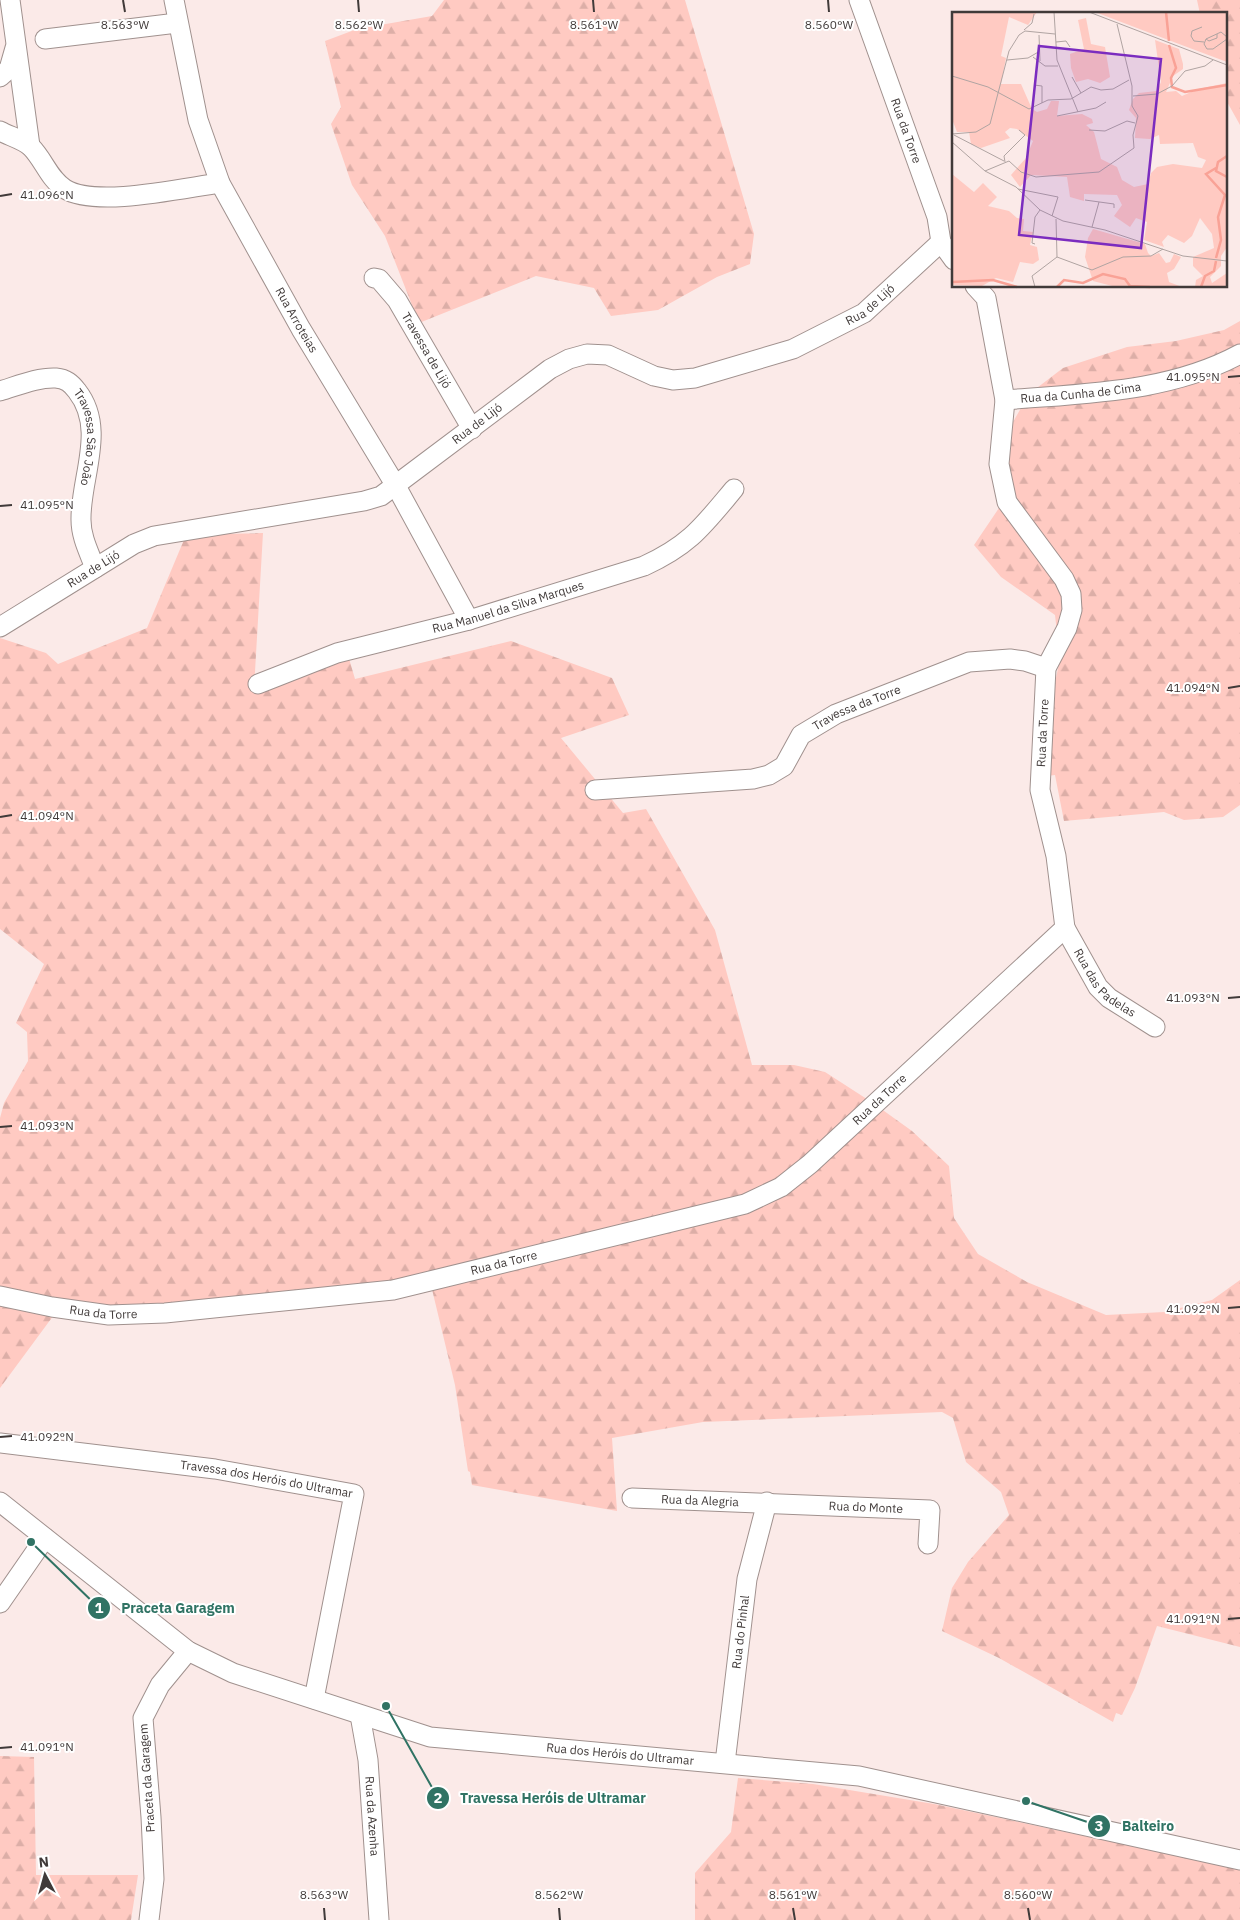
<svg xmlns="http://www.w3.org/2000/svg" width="1240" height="1920" font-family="'IBM Plex Sans',sans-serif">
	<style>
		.forest { fill: url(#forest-firs) }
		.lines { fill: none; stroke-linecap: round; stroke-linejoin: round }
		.minor-casing { stroke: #a0918e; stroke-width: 21 }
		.minor { stroke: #fff; stroke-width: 19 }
		.ticks { fill: none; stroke: #403a39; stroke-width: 2 }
		.labels { text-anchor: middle; stroke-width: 4; stroke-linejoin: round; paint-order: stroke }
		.street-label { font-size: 12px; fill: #403a39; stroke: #fff }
		.inset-river { fill: none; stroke: #f9a296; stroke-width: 2.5 }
		.inset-road { fill: none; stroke: #b0a4a2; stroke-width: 1 }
		.view { fill: #7b2cbf; fill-opacity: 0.15; stroke: #7b2cbf; stroke-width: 2.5 }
		.inset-edge { fill: none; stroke: #403a39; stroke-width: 2.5 }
		.ticks-label { font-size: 12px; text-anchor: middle; fill: #403a39; stroke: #fff; stroke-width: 4; stroke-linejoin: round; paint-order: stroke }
		.leader { fill: none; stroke: #307364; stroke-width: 2 }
		.callout-dot { fill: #307364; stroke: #fff; stroke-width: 2 }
		.mark-label { font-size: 15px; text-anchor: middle; font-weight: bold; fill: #fff }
		.callout-label { font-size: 14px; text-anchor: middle; font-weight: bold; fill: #307364; stroke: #fff; stroke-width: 4; stroke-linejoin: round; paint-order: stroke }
	</style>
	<defs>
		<pattern id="forest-firs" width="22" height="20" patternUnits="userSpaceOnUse" patternTransform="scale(1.25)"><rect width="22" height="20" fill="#ffcac2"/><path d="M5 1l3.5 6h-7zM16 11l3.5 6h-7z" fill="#dcaea7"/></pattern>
	</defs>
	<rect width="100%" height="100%" fill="#fbeae8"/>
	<g class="forest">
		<path d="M 444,0 L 685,0 L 754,234 L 750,264 L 717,277 L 658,310 L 611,316 L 594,288 L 536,276 L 419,323 L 385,236 L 352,185 L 331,124 L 341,107 L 325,41 L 357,29 L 432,16 Z"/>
		<path d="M 1197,0 L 1240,0 L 1240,125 L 1226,100 L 1226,14 L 1200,14 Z"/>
		<path d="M 1240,321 L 1240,805 L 1223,817 L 1184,820 L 1164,812 L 1064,821 L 1055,775 L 1047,776 L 1049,711 L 1060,659 L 1055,615 L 1001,577 L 974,545 L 999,508 L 1009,429 L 1029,394 L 1063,368 L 1127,347 L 1176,341 L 1224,330 Z"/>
		<path d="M 263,533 L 254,689 L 348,655 L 355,679 L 511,641 L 612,678 L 629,715 L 561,738 L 623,813 L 646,809 L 715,930 L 752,1065 L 794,1065 L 825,1072 L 873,1103 L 912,1131 L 949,1166 L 954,1218 L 978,1254 L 1027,1282 L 1106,1315 L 1164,1312 L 1212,1300 L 1240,1280 L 1240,1647 L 1157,1626 L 1135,1688 L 1122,1715 L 1116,1713 L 1113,1722 L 999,1658 L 942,1631 L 952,1588 L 968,1562 L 1009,1515 L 1001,1492 L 966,1462 L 953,1418 L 942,1412 L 703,1422 L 612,1438 L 617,1511 L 472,1485 L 470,1472 L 468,1471 L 455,1385 L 430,1281 L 118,1313 L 62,1304 L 0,1388 L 0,1118 L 4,1103 L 28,1061 L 27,1032 L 16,1023 L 44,964 L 0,929 L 0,638 L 46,653 L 58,664 L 147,628 L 186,535 Z"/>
		<path d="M 0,1756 L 34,1757 L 36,1875 L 138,1875 L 131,1920 L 0,1920 Z"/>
		<path d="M 738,1778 L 813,1784 L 934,1804 L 1108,1841 L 1232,1861 L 1240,1863 L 1240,1920 L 695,1920 L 695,1873 L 731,1832 Z"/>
	</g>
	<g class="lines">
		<g class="minor-casing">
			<g id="minor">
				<path d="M 10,0 L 30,146"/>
				<path id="s1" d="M 174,0 L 198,120 L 220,183 L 301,329 L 396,486 L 469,620"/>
				<path id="s2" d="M 859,0 L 937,217 L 941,242 L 954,260"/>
				<path d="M 45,39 L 177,23"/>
				<path d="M 0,77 L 9,69 L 15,48"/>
				<path d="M 0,131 C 9,136 24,140 31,147 C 44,160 49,179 65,189 C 96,208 183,188 220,183"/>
				<path id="s3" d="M 374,278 L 379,279 L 397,300 L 472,429"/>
				<path id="s4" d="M 0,391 C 17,386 38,377 56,378 C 66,379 71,383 77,391 C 107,429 80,478 81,520 C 81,537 89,552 95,568"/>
				<path id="s5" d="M 1005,400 C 1085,393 1168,393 1240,354"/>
				<path id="s6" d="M 0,627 L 134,544 L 154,536 L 364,501 L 381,496 L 550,369 L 569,359 L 587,354 L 608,355 L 654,376 L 673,380 L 695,378 L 793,349 L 864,313 L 941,242"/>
				<path id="s7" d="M 258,684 L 337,653 L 469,620 L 644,566 C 690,545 703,526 734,489"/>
				<path id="s8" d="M 595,790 L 753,779 L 769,775 L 784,766 L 801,735 L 836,714 L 969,662 L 1010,659 L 1025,661 L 1046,668"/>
				<path id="s9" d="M 1065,928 L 1098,987 L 1109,998 L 1155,1027"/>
				<path id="s10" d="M 0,1296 L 52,1307 L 109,1315 L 165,1313 L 393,1290 L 745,1204 L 781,1187 L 810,1164 L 1065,928 L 1056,856 L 1040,790 L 1046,668 L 1067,628 L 1072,610 L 1071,594 L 1064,579 L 1007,502 L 999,464 L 1005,400 L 986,298 L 975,286"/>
				<path id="s11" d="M 0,1443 L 215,1469 L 354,1494 L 314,1699"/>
				<path id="s12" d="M 632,1498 L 930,1510 L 928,1544"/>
				<path id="s13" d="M 0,1502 L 188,1651 L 233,1673 L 430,1737 L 859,1776 L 1240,1860"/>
				<path d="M 0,1603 L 45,1538"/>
				<path id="s14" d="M 360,1715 L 368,1760 L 379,1920"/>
				<path id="s15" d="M 725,1763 L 747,1579 L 767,1502"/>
				<path d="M 149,1920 L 154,1879 L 151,1817 L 143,1718 L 160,1685 L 188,1651"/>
			</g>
		</g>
		<use href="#minor" class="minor"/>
	</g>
	<path class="ticks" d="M 123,0 L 125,12M 358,0 L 359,12M 593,0 L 594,12M 828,0 L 829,12M 0,196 L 12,194M 1228,377 L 1240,376M 0,506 L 12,505M 1228,688 L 1240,686M 0,817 L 12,815M 1228,998 L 1240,997M 0,1127 L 12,1126M 1228,1308 L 1240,1307M 0,1437 L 12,1436M 1228,1619 L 1240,1618M 0,1748 L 12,1747M 324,1908 L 325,1920M 559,1908 L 560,1920M 793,1908 L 795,1920M 1028,1908 L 1030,1920"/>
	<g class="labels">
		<g class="street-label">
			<text dy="4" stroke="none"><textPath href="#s2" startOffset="139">Rua da Torre</textPath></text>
			<text dy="4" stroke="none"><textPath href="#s6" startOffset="966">Rua de Lijó</textPath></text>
			<text dy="4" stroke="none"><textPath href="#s1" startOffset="346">Rua Arroteias</textPath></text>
			<text dy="4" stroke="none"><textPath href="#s3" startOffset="91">Travessa de Lijó</textPath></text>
			<text dy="4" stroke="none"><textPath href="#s5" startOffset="76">Rua da Cunha de Cima</textPath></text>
			<text dy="4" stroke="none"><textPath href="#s6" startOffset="530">Rua de Lijó</textPath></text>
			<text dy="4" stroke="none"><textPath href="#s4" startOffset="132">Travessa São João</textPath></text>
			<text dy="4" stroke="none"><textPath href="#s6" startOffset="110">Rua de Lijó</textPath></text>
			<text dy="4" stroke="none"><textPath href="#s7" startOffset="262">Rua Manuel da Silva Marques</textPath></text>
			<text dy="4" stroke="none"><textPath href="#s8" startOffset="290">Travessa da Torre</textPath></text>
			<text dy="4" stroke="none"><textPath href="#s10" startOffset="1380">Rua da Torre</textPath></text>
			<text dy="4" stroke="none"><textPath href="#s9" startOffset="69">Rua das Padelas</textPath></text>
			<text dy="4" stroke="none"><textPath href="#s10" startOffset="930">Rua da Torre</textPath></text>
			<text dy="4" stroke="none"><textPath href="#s10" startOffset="510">Rua da Torre</textPath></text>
			<text dy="4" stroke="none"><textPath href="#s10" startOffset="105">Rua da Torre</textPath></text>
			<text dy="4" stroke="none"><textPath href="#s11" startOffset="269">Travessa dos Heróis do Ultramar</textPath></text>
			<text dy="4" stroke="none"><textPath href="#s12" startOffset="68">Rua da Alegria</textPath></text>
			<text dy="4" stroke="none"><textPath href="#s12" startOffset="234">Rua do Monte</textPath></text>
			<text dy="4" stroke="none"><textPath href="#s15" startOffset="132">Rua do Pinhal</textPath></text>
			<text dy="4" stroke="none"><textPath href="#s13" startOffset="688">Rua dos Heróis do Ultramar</textPath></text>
			<text transform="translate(147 1778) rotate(-94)" y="4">Praceta da Garagem</text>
			<text dy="4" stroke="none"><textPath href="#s14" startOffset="102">Rua da Azenha</textPath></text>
		</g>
	</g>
	<g transform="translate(952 12)">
		<rect width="275" height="275" fill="#fbeae8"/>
		<path d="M 0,0 L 85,0 L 76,13 L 57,5 L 49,44 L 54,46 L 49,72 L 69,72 L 80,97 L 85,100 L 95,97 L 99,89 L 107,89 L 105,104 L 130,102 L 140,107 L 141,111 L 134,113 L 142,120 L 149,147 L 165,155 L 170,168 L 182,175 L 196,172 L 199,161 L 205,155 L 221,152 L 250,156 L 254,148 L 246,145 L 241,131 L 208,132 L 207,123 L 198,127 L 183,126 L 184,106 L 177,98 L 181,87 L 187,81 L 205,79 L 209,70 L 203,28 L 227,37 L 231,52 L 231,57 L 221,64 L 214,80 L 224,79 L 230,84 L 246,77 L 275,71 L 275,235 L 269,244 L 269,254 L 258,265 L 260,271 L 275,261 L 275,275 L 243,275 L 244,268 L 251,264 L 241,254 L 241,245 L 262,236 L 260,222 L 248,206 L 240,224 L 232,231 L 216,223 L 210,230 L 212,235 L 192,228 L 195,210 L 184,206 L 178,215 L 162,204 L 170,193 L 165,183 L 132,182 L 132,189 L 118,185 L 115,165 L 79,163 L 68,175 L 59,163 L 74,146 L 81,129 L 65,117 L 58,116 L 53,120 L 58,126 L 29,136 L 19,132 L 17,120 L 5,120 L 0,107 ZM 134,6 L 139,32 L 153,35 L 158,65 L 148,71 L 136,67 L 124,70 L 119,56 L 118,42 L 132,37 L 126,8 ZM 0,162 L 22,180 L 31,171 L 45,185 L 36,194 L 57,199 L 65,206 L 72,207 L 71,219 L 81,220 L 78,233 L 85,235 L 87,248 L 81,252 L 68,250 L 61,270 L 44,266 L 30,274 L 0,273 ZM 141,217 L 193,232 L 196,241 L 199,244 L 207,241 L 214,251 L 218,250 L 222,242 L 229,245 L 222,257 L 215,261 L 217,270 L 230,275 L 164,275 L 141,269 L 133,245 L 136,226 Z" fill="#ffcac2"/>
		<path d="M 143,0 L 275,0 L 275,50 L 219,29 Z" fill="#ffcac2"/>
		<path class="inset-river" d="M 214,0 L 217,29M 217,33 L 224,56 L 219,66 L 220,75 L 233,80 L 275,73M 275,144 L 266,150 L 264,159 L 275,165M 264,156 L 254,162 L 273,183 L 266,205 L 269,228 L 264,246M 0,270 L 41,268 L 65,275M 105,275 L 112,268 L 131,271 L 151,262 L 173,267 L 178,274 L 198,275M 249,275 L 253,264 L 262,259 L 264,249"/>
		<path class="inset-road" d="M 102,0 L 105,48 L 126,100M 137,0 L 275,53M 250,15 L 240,19 L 239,24 L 242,29 L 252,30M 72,18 L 80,11 L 82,2M 87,23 L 88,49M 275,25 L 269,20 L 254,27 L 252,32 L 255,37 L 261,37 L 275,27M 254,27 L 257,29 L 265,26 L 265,22M 104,30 L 114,29 L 118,35M 81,45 L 93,54 L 106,54M 55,48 L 76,46 L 88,39M 0,64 L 36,75 L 77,97 L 96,88 L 119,87 L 139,75 L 149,78 L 161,77 L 177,68M 120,65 L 129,81M 82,73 L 90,74 L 90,91M 181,84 L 205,82 L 220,74 L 233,59 L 253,54 L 261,48M 105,104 L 144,96 L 154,90M 137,118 L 153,119 L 175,109 L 183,111M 0,122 L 24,120 L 38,112 L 57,39 L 67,23 L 73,19 L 103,22M 2,123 L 52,149M 0,130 L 33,159 L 64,175 L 88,198 L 111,209 L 153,218 L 231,244 L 275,249M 53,150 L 52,144 L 73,123 L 67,118M 33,159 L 57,149 L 69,160 L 84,165 L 147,160 L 182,136 L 181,123 L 186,104 L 180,94 L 180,74 L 165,12M 66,177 L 106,185 L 100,204M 133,188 L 162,192 L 162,196M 104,207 L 105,245M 140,215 L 147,190M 83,232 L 80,231 L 83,205 L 88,198M 83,275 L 80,264 L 105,245 L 140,258 L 171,245 L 199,244 L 211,237"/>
		<path class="view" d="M 87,34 L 209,47 L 189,236 L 67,223 Z"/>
		<rect width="275" height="275" class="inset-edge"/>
	</g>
	<g class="ticks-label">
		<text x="125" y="29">8.563°W</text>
		<text x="359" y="29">8.562°W</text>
		<text x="594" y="29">8.561°W</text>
		<text x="829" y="29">8.560°W</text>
		<text x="47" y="199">41.096°N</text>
		<text x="1193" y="381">41.095°N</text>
		<text x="47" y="509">41.095°N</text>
		<text x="1193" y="692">41.094°N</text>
		<text x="47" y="820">41.094°N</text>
		<text x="1193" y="1002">41.093°N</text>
		<text x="47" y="1130">41.093°N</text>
		<text x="1193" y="1313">41.092°N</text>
		<text x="47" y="1441">41.092°N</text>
		<text x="1193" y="1623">41.091°N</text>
		<text x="47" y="1751">41.091°N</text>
		<text x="324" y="1899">8.563°W</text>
		<text x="559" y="1899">8.562°W</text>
		<text x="793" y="1899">8.561°W</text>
		<text x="1028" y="1899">8.560°W</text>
	</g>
	<path class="leader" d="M31 1542L99 1608M386 1706L438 1798M1026 1801L1099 1826"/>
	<g class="callout-dot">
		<circle cx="31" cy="1542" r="5"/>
		<circle cx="386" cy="1706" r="5"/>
		<circle cx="1026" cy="1801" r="5"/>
		<circle cx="99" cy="1608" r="12"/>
		<circle cx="438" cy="1798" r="12"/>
		<circle cx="1099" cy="1826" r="12"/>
	</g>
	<g class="mark-label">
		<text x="99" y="1613">1</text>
		<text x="438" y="1803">2</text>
		<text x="1099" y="1831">3</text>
	</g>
	<g class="callout-label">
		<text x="178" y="1613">Praceta Garagem</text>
		<text x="553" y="1803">Travessa Heróis de Ultramar</text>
		<text x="1148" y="1831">Balteiro</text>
	</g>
	<g transform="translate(45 1875) rotate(354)" stroke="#ffffff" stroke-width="4" paint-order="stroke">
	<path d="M0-4L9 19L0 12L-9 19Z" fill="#403a39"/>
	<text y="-8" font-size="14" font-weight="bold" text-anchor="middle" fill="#403a39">N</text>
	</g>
</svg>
